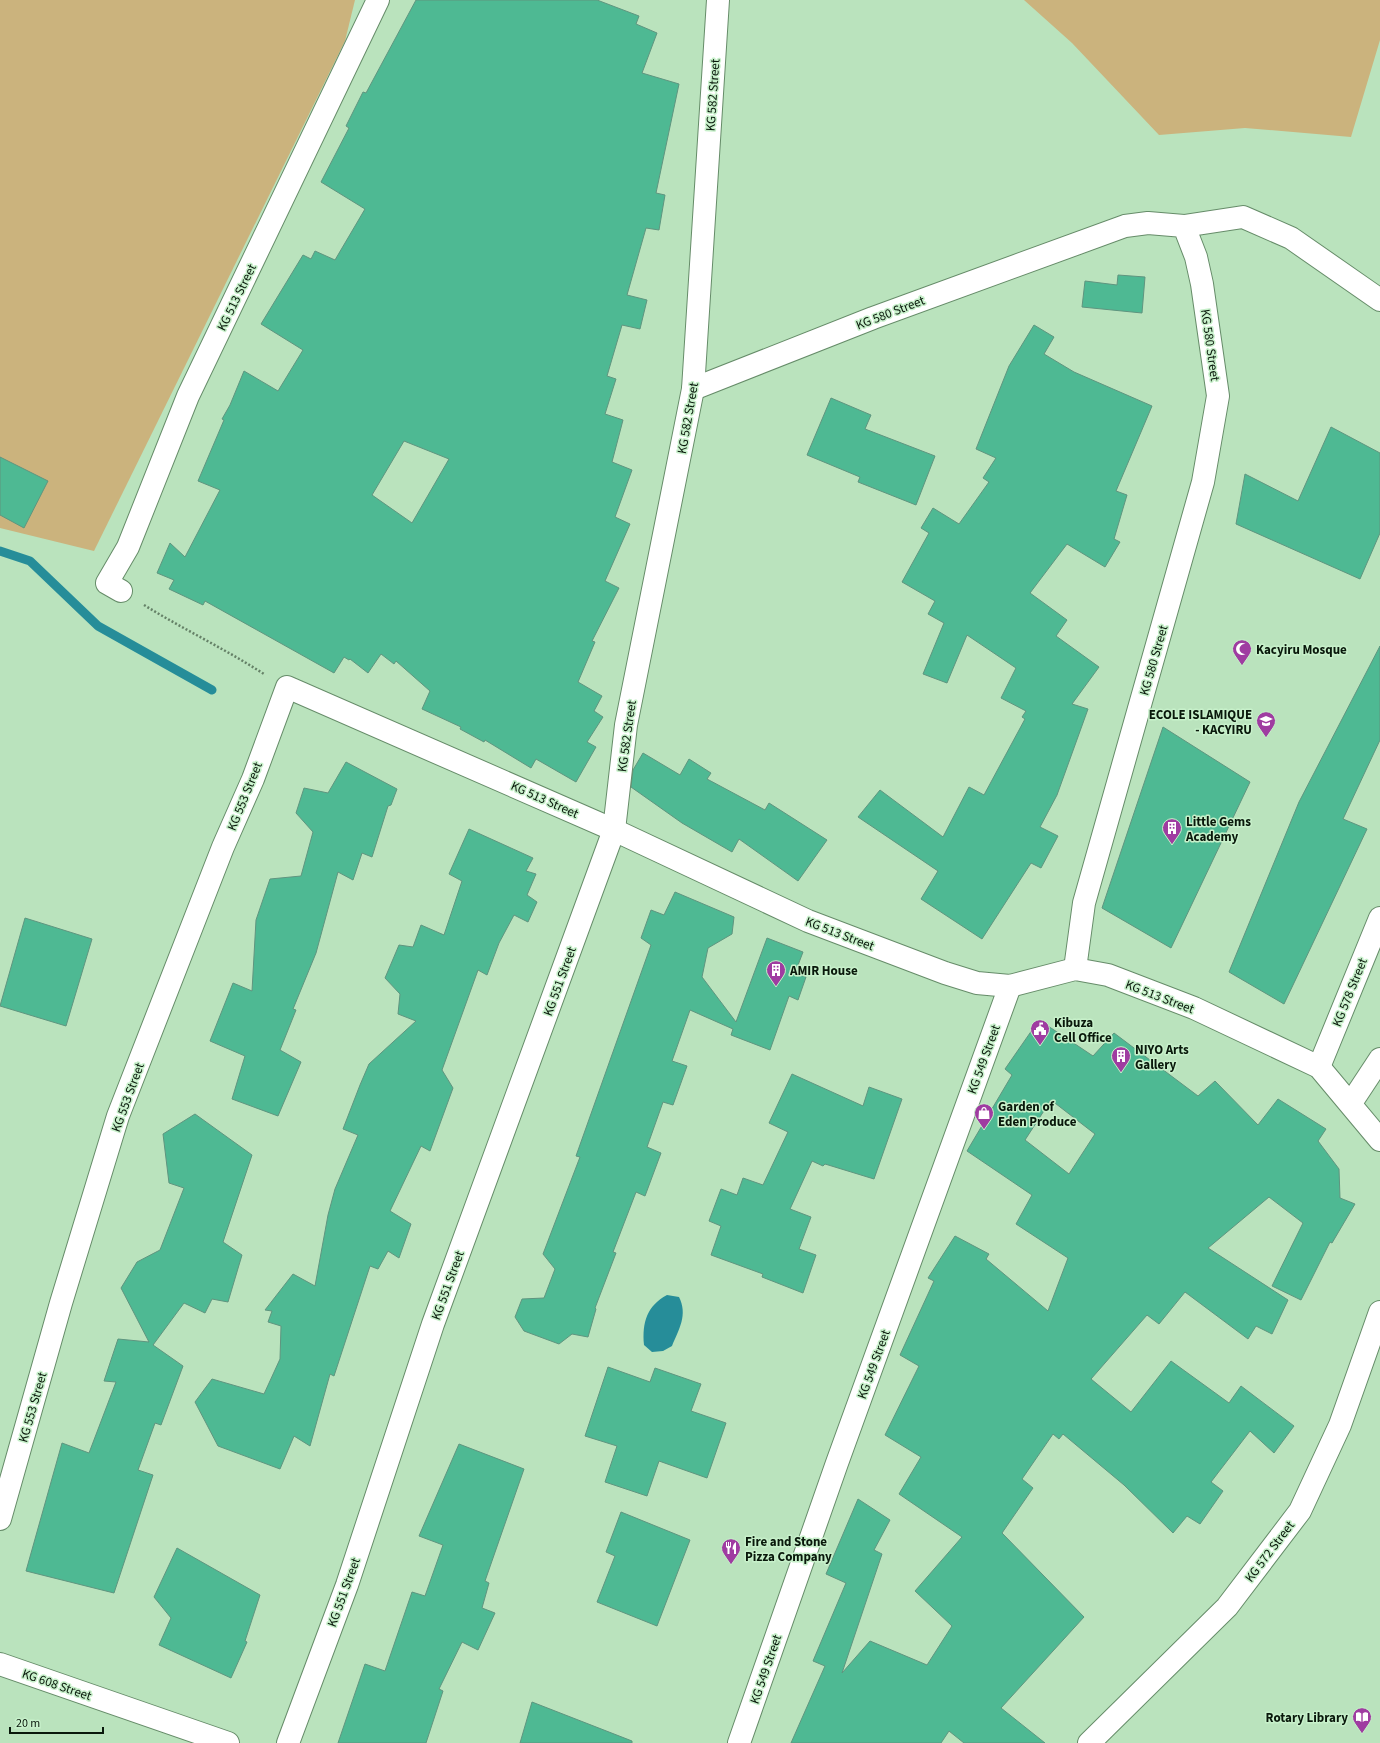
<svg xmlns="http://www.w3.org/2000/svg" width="1380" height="1743" font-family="'Source Sans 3',sans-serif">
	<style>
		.green { fill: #cbb37d }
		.water { fill: #268d99 }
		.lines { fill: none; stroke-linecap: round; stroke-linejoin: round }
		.stream { stroke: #268d99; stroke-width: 9 }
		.building { fill: #4eb993; stroke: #5f957f; fill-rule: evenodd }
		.street-casing { stroke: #668c69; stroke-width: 24 }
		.path { stroke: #658167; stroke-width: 2.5; stroke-dasharray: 2 2; stroke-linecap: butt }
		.street { stroke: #fff; stroke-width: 22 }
		.labels { text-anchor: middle; stroke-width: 3; stroke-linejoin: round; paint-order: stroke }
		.street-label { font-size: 13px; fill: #09180b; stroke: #c7f0ca }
		.poi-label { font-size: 13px; font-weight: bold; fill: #09180b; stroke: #c7f0ca; text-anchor: start }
	</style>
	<rect width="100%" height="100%" fill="#bae3bd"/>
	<g class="green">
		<path d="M 0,0 L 355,0 L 345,41 L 94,551 L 0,528 Z"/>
		<path d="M 1024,0 L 1380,0 L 1380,40 L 1351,137 L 1245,128 L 1159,135 L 1072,43 Z"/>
	</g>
	<path class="water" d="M 667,1295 L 679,1297 C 688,1315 679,1329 672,1346 L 663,1351 L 652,1352 L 644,1345 C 642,1322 647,1306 667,1295 Z"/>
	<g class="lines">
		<path class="stream" d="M 0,551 L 30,561 L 98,626 L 212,690"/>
	</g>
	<g class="building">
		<path d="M 416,0 L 597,0 L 639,16 L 636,24 L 657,33 L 642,73 L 679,84 L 656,193 L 665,195 L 659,230 L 646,228 L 627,295 L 647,300 L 640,329 L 622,325 L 607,376 L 616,379 L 605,414 L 623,420 L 612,462 L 632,470 L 615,517 L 630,524 L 605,581 L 619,588 L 592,641 L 595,642 L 578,682 L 602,696 L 594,711 L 603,717 L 587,742 L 596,747 L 576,782 L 536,759 L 531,768 L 485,740 L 484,742 L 460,729 L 461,727 L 422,709 L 430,691 L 396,661 L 394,664 L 381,654 L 368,673 L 350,659 L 349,660 L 344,657 L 334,673 L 205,601 L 203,605 L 169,589 L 174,580 L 157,573 L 170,543 L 185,557 L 220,490 L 198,481 L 224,420 L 222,419 L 230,405 L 244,371 L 278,391 L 303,350 L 261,324 L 303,255 L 311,259 L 315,251 L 335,260 L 365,209 L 321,182 L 349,128 L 346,126 L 363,92 L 366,93 ZM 404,441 L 449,459 L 412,523 L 372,495 Z"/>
		<path d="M 1118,275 L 1145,277 L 1142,313 L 1082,307 L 1085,281 L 1117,285 Z"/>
		<path d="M 1034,325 L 1054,337 L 1044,354 L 1074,372 L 1152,406 L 1116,491 L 1127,495 L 1114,539 L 1120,542 L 1105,567 L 1067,544 L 1030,593 L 1067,620 L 1056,636 L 1099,667 L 1072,704 L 1088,709 L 1057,795 L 1040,827 L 1058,836 L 1041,868 L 1031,863 L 982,939 L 921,899 L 938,871 L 858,817 L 880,790 L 943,837 L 969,787 L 984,795 L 1025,719 L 1022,717 L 1026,711 L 1001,698 L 1016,668 L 967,635 L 947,683 L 923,674 L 944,623 L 928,614 L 935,601 L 902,582 L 929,533 L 921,528 L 933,508 L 959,524 L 989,482 L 983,478 L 996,458 L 976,449 L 1009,366 Z"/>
		<path d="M 831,398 L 871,415 L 865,429 L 935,456 L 916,505 L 858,482 L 860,477 L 807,455 Z"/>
		<path d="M 1331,427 L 1380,453 L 1380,533 L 1360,579 L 1236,524 L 1245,474 L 1298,501 Z"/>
		<path d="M 0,457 L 48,481 L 24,528 L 0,515 Z"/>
		<path d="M 1380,646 L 1380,740 L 1343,819 L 1367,829 L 1284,1004 L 1229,972 L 1299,802 Z"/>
		<path d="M 1163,727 L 1250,782 L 1171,948 L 1102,908 Z"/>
		<path d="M 643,753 L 680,775 L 689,759 L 711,773 L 707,779 L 765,810 L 769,803 L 827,840 L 798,881 L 739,839 L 732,852 L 682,823 L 631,787 L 633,770 Z"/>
		<path d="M 346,762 L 397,789 L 391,805 L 388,806 L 372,857 L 362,853 L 353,880 L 338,872 L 316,953 L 293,1009 L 296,1010 L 280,1050 L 301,1062 L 278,1116 L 232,1099 L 245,1056 L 210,1041 L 233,983 L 252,991 L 256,920 L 270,879 L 301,876 L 313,832 L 296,813 L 304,788 L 328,793 Z"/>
		<path d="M 469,829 L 533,858 L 526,871 L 536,874 L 527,895 L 537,902 L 528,922 L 514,915 L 499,943 L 487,975 L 478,970 L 442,1070 L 453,1088 L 430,1151 L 421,1146 L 390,1211 L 411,1224 L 399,1258 L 388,1251 L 378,1269 L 370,1266 L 334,1376 L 330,1374 L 310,1446 L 294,1436 L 280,1469 L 218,1446 L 195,1402 L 212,1379 L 264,1394 L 280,1359 L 281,1326 L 268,1322 L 272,1311 L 265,1310 L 293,1274 L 315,1286 L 328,1215 L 335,1189 L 358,1135 L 343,1129 L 360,1085 L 369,1064 L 416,1021 L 398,1014 L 400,994 L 385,978 L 399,945 L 413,947 L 421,925 L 444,935 L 462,881 L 449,874 Z"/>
		<path d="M 675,892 L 734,917 L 732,934 L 708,948 L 702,977 L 736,1022 L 767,938 L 803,952 L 795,973 L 806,977 L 798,1000 L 789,996 L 770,1050 L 731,1035 L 733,1029 L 690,1010 L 672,1061 L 687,1066 L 673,1105 L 663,1102 L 647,1147 L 661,1153 L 645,1196 L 636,1192 L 613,1252 L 616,1253 L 595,1308 L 596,1309 L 588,1337 L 572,1334 L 559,1344 L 524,1331 L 515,1317 L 522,1299 L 544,1298 L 555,1269 L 543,1254 L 580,1157 L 576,1156 L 651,945 L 641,938 L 651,910 L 664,915 Z"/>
		<path d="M 25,918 L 92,939 L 66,1026 L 0,1006 Z"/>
		<path d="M 1039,1020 L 1093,1056 L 1114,1033 L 1198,1096 L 1215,1081 L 1258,1125 L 1278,1099 L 1326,1129 L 1318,1141 L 1339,1169 L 1340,1198 L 1355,1204 L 1332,1243 L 1330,1242 L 1301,1300 L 1272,1286 L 1303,1223 L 1269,1197 L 1208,1248 L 1288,1300 L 1272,1334 L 1256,1326 L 1248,1339 L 1185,1292 L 1159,1324 L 1147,1315 L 1091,1379 L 1131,1412 L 1171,1361 L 1229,1403 L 1241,1386 L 1294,1426 L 1274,1453 L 1250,1431 L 1211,1482 L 1223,1491 L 1200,1524 L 1187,1516 L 1173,1533 L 1124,1485 L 1063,1434 L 1059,1439 L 1053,1434 L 1022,1479 L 1033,1488 L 1002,1533 L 1084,1617 L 1001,1708 L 1045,1743 L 964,1743 L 949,1731 L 941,1743 L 791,1743 L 825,1666 L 813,1661 L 846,1583 L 826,1574 L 858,1499 L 890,1520 L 874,1550 L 882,1554 L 842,1673 L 870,1641 L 927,1665 L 952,1626 L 915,1591 L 962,1537 L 899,1494 L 921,1457 L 885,1435 L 919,1366 L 900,1355 L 934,1281 L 928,1278 L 955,1236 L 989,1254 L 986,1259 L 1048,1311 L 1068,1258 L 1016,1224 L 1032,1195 L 967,1151 L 1012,1075 L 1005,1069 ZM 1051,1100 L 1095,1134 L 1069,1174 L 1025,1140 Z"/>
		<path d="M 792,1074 L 863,1106 L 869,1087 L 902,1099 L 874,1179 L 825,1164 L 823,1166 L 812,1161 L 790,1209 L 811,1217 L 799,1249 L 816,1255 L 803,1293 L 762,1277 L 763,1274 L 711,1255 L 721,1226 L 709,1221 L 721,1189 L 737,1195 L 743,1178 L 763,1185 L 788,1132 L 769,1123 Z"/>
		<path d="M 195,1114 L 252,1155 L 223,1242 L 242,1255 L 228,1302 L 212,1299 L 205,1313 L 184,1303 L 153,1345 L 183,1366 L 161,1425 L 155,1423 L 138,1470 L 153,1475 L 114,1593 L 26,1571 L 62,1443 L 89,1453 L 116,1382 L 104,1381 L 118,1339 L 149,1342 L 121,1288 L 137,1262 L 160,1250 L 184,1188 L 169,1183 L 163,1134 Z"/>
		<path d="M 608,1367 L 650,1382 L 655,1368 L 701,1384 L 691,1411 L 726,1423 L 707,1478 L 659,1461 L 647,1496 L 605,1482 L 617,1446 L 585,1436 Z"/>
		<path d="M 459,1444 L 524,1469 L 485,1581 L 489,1583 L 482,1608 L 495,1613 L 478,1650 L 462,1642 L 439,1689 L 443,1691 L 426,1743 L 338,1743 L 365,1664 L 385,1671 L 412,1592 L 425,1596 L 443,1545 L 419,1536 Z"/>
		<path d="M 621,1512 L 690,1540 L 657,1626 L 597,1602 L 615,1556 L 606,1552 Z"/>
		<path d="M 177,1548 L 260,1595 L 245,1641 L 247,1642 L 231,1678 L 159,1645 L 171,1618 L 154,1597 Z"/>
		<path d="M 532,1702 L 632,1741 L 632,1743 L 520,1743 Z"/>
	</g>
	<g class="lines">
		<g class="street-casing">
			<g id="street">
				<path d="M 1184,226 L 1243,217 L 1291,238 L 1380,300"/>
				<path d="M 693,389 L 873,318 L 1125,226 L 1148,223 L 1184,226 L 1196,257 L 1202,284 L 1218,396 L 1203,482 L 1084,903 L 1075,969"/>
				<path d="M 121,591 L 107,583 L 128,547 L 188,396 L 378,0"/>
				<path d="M 1319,1067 L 1380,918"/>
				<path d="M 1351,1103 L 1380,1059"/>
				<path d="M 0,1519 L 61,1303 L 118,1116 L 223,847 L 253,779 L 287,687 L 614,830 L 808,921 L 945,973 L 977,983 L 1010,986 L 1075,969 L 1108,975 L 1194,1008 L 1319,1067 L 1380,1140"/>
				<path d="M 0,1664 L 228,1743"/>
				<path d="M 288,1743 L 347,1585 L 433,1324 L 614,830 L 626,725 L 693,389 L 718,0"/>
				<path d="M 739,1743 L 837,1463 L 1010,986"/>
				<path d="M 1089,1743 L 1227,1607 L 1300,1511 L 1340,1425 L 1380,1312"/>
			</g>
		</g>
		<path class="path" d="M 144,605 C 183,629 225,649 264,674"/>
		<use href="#street" class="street"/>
	</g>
	<defs>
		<g id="mosque-pin" transform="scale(1)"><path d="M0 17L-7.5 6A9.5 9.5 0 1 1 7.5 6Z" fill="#9f3ca1" stroke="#c7f0ca"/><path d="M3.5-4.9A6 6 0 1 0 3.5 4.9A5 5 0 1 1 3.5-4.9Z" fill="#fff"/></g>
		<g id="school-pin" transform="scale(1)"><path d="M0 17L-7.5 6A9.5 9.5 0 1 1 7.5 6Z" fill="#9f3ca1" stroke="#c7f0ca"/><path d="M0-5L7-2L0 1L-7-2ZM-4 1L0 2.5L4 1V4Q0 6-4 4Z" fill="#fff"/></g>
		<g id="building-pin" transform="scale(1)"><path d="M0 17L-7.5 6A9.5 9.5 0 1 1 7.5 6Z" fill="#9f3ca1" stroke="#c7f0ca"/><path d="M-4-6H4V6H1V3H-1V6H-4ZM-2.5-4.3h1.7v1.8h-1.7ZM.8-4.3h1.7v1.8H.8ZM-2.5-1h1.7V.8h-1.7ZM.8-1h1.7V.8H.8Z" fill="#fff"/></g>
		<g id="civic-pin" transform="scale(1)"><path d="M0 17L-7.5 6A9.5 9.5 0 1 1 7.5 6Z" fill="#9f3ca1" stroke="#c7f0ca"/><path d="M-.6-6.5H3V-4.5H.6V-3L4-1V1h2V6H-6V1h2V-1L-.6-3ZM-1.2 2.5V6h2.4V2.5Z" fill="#fff"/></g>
		<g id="shop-pin" transform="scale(1)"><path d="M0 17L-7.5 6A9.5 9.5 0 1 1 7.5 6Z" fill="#9f3ca1" stroke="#c7f0ca"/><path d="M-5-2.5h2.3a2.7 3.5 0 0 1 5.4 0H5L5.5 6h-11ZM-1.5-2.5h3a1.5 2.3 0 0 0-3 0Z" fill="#fff"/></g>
		<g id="restaurant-pin" transform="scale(1)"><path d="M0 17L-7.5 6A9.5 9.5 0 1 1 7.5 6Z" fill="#9f3ca1" stroke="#c7f0ca"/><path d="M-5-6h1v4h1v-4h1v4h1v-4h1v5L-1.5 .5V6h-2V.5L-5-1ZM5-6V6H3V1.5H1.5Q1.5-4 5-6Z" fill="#fff"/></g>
		<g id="library-pin" transform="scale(1)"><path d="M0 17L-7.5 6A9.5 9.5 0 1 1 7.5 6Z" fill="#9f3ca1" stroke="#c7f0ca"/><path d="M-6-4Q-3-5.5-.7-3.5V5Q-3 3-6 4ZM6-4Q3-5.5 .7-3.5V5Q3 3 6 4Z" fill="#fff"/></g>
	</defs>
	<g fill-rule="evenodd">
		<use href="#mosque-pin" x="1242" y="649"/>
		<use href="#school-pin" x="1266" y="721"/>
		<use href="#building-pin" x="1172" y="828"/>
		<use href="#building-pin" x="776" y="970"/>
		<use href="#civic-pin" x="1040" y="1029"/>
		<use href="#building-pin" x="1121" y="1056"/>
		<use href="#shop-pin" x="984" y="1113"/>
		<use href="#restaurant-pin" x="731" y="1548"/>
		<use href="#library-pin" x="1362" y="1717"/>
	</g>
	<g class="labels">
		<g class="street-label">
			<text transform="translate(712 95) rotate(-86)" y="5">KG 582 Street</text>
			<text transform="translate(236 297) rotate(-64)" y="5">KG 513 Street</text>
			<text transform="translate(890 312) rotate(-21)" y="5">KG 580 Street</text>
			<text transform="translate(1211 345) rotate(82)" y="5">KG 580 Street</text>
			<text transform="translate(687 418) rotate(-80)" y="5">KG 582 Street</text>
			<text transform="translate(1153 660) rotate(-74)" y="5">KG 580 Street</text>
			<text transform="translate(626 736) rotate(-82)" y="5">KG 582 Street</text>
			<text transform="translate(244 796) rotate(-68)" y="5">KG 553 Street</text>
			<text transform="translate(545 799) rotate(24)" y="5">KG 513 Street</text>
			<text transform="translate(840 933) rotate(21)" y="5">KG 513 Street</text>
			<text transform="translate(559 981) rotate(-70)" y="5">KG 551 Street</text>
			<text transform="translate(1349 992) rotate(-68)" y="5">KG 578 Street</text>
			<text transform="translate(1160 996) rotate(21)" y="5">KG 513 Street</text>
			<text transform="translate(983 1059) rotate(-70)" y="5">KG 549 Street</text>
			<text transform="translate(127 1097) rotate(-70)" y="5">KG 553 Street</text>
			<text transform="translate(447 1285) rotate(-70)" y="5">KG 551 Street</text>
			<text transform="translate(873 1364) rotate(-70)" y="5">KG 549 Street</text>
			<text transform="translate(32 1407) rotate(-74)" y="5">KG 553 Street</text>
			<text transform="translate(1269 1551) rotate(-53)" y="5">KG 572 Street</text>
			<text transform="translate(343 1592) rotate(-70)" y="5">KG 551 Street</text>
			<text transform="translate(765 1669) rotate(-71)" y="5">KG 549 Street</text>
			<text transform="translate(57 1684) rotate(19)" y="5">KG 608 Street</text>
		</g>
		<g class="poi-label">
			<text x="1256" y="654">Kacyiru Mosque</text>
			<text x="1252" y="719" text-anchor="end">ECOLE ISLAMIQUE<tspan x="1252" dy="15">- KACYIRU</tspan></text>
			<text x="1186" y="826">Little Gems<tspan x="1186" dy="15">Academy</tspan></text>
			<text x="790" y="975">AMIR House</text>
			<text x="1054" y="1027">Kibuza<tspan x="1054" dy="15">Cell Office</tspan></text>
			<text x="1135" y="1054">NIYO Arts<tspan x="1135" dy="15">Gallery</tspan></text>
			<text x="998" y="1111">Garden of<tspan x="998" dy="15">Eden Produce</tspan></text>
			<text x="745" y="1546">Fire and Stone<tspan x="745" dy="15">Pizza Company</tspan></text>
			<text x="1348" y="1722" text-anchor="end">Rotary Library</text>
		</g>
	</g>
	<path d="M10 1727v6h93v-6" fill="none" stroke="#09180b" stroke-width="2"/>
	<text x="16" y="1727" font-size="12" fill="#09180b" stroke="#c7f0ca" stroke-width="3" paint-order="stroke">20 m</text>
</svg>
